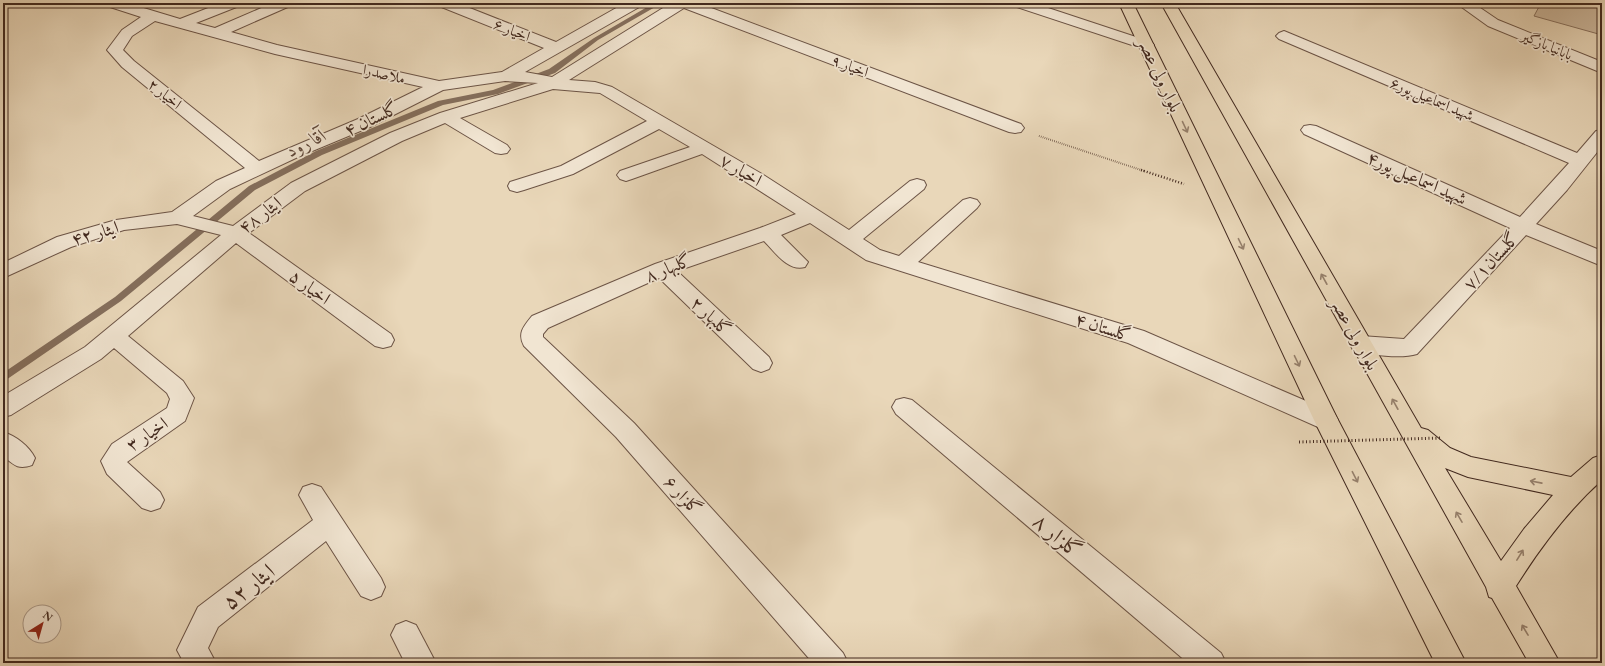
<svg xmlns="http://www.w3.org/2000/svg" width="1605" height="666" font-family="'EB Garamond',Amiri,serif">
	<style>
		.green { fill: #cdb99f; stroke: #88715f }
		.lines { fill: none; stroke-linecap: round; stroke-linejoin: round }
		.stream { fill: #846e5c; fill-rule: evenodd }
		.building { fill: #99836f; stroke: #42291f }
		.minor-casing { stroke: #6c5446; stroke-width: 2 }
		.major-casing { stroke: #42291f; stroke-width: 2 }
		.path-far1 { stroke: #42291f; stroke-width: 2; stroke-dasharray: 0.5 1.5; stroke-linecap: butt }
		.path { stroke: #42291f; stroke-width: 2.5; stroke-dasharray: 1 2; stroke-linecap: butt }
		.minor { fill: #f1e5d2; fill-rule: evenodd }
		.major { fill: #e9d7b9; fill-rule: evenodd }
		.path-bridge { stroke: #42291f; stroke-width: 3; stroke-dasharray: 1 2.5; stroke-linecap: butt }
		.oneway { stroke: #96806c }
		.labels { text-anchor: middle; stroke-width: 3.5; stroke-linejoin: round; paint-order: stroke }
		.far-street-label { font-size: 15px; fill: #42291f; stroke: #f1e5d2 }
		.street-label { font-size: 18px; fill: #42291f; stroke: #f1e5d2 }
		.water-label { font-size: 19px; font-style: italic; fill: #5e4638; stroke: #f1e5d2 }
		.near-street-label { font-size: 22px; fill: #42291f; stroke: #f1e5d2 }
	</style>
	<rect width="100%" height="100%" fill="#e9d7b9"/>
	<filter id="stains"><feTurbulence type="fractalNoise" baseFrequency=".005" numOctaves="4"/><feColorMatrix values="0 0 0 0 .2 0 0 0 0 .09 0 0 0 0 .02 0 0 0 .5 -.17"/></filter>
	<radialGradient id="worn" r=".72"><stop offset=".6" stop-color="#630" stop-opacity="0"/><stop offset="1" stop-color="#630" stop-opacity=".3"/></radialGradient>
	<path class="green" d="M 1541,3 L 1602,3 L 1602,35 L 1534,16 Z"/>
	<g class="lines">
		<path class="stream" d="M 654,3 L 662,3 L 598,40 L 555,73 L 498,94 L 443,105 L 322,155 L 255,190 L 121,301 L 3,382 L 3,373 L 115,297 L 249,186 L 316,151 L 438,101 L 493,90 L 549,69 L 594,38 Z"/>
	</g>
	<path class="building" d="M 3,3 L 13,3 L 17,4 L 3,10 Z"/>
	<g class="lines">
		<g class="minor-casing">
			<g id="minor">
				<path d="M 105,3 L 127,3 L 180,19 L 221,3 L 241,3 L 239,6 L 196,23 L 215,28 L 273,3 L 292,3 L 290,6 L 231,32 L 277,45 L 439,81 L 502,72 L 544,48 L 439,6 L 437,3 L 457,3 L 556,42 L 625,3 L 643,3 L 641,6 L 525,72 L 552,77 L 671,3 L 698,3 L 1021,124 L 1024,128 L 1021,132 L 1015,133 L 1009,132 L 684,8 L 569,80 L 595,82 L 612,87 L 762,174 L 849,230 L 910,181 L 917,179 L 924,181 L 926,185 L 924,189 L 863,239 L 880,250 L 899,256 L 963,200 L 970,198 L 977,200 L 980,204 L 977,208 L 918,262 L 1144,331 L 1334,413 L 1338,420 L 1334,427 L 1326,430 L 1318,427 L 1128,343 L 866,260 L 810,223 L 781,235 L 808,262 L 805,267 C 788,272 775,252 764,241 L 677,271 L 769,357 L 772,363 L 769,369 L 761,372 L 753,369 L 659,278 L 548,328 L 543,334 L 543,337 L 634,423 L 843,653 L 848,663 L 813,663 L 616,437 L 524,346 C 517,333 524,326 532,316 L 655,264 L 760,228 L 796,214 L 702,154 L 632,179 L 626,181 L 620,179 L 617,175 L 620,171 L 690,147 L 659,129 L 573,174 L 524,190 L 517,192 L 510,190 L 508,186 L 510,182 L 561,166 L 647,121 L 600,93 L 553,89 L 460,118 L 507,145 L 510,149 L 507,153 L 501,154 L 495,153 L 445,123 L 402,141 L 305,191 L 249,233 L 391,334 L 394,340 L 391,346 L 383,348 L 375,346 L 236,243 L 128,336 L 183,381 L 194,398 L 185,421 L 127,462 L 160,492 L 164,500 L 160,508 L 151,511 L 142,508 L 107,474 L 101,461 L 112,444 L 167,408 L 170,399 L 167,393 L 114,348 L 101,359 L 11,415 L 3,417 L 3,396 L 85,347 L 221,235 L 177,224 L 124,230 L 71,247 L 3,278 L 3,263 L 57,237 L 116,220 L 172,212 L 216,181 L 245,168 L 122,67 L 107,50 L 122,30 L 141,17 L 107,6 ZM 155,21 L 275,54 L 423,87 L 358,119 L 259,161 L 134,61 L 123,50 L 132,36 ZM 505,81 L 538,83 L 440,113 L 390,133 L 291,183 L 233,226 L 193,216 L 230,189 L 298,157 L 370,127 L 443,90 Z"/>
				<path d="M 1012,3 L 1033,3 L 1151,42 L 1154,45 L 1151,48 L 1141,48 L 1014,6 Z"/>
				<path d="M 1456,3 L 1473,3 L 1498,20 L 1602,62 L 1602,73 L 1488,26 Z"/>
				<path d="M 1284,31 L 1577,153 L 1596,131 L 1602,130 L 1602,146 L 1567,190 L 1536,224 L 1602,251 L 1602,266 L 1526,235 L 1417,354 C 1401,359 1369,355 1353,350 L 1350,344 L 1353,338 L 1361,336 L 1404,339 L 1510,228 L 1304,134 L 1301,130 L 1304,126 L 1310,125 L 1316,126 L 1520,217 L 1569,163 L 1279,39 L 1276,36 L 1279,33 Z"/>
				<path d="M 904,398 L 912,400 L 1221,653 L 1226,663 L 1188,663 L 896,414 L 892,407 L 896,400 Z"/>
				<path d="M 3,432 C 16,436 29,446 35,458 L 32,465 C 18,470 14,465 3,456 Z"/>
				<path d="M 312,484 L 321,487 L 381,578 L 385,587 L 381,596 L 371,600 L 361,596 L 326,541 L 218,627 L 208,648 L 216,663 L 184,663 L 177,650 L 198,607 L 313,520 L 299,495 L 303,487 Z"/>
				<path d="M 406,621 L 416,625 L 436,663 L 405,663 L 391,635 L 396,625 Z"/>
			</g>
		</g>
		<g class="major-casing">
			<g id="major">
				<path d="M 1119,3 L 1133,3 L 1337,418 L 1466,663 L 1435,663 L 1314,420 Z"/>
				<path d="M 1161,3 L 1175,3 L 1421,428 L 1428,430 L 1450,448 L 1471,457 L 1571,477 L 1593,458 L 1602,455 L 1602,480 C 1568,510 1540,548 1516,586 L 1560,663 L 1529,663 L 1492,598 L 1489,597 L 1486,587 ZM 1445,468 L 1468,477 L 1553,495 L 1524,529 L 1501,561 Z"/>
			</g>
		</g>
		<path class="path-far1" d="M 1039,136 L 1144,171"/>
		<path class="path" d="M 1141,170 L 1184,184"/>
		<use href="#minor" class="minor"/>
		<use href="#major" class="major"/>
		<path class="path-bridge" d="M 1299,442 L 1441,438"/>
	</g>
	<defs><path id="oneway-shaft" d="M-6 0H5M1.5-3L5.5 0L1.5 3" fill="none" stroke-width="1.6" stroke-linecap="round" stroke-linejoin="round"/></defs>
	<g class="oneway">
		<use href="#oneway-shaft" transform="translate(1185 127) rotate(65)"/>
		<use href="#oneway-shaft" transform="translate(1241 244) rotate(64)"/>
		<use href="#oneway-shaft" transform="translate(1324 279) rotate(-119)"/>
		<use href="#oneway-shaft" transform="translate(1297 361) rotate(64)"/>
		<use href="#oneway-shaft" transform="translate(1395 404) rotate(-119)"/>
		<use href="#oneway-shaft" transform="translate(1355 477) rotate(63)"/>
		<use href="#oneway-shaft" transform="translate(1536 482) rotate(-169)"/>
		<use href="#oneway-shaft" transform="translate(1459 517) rotate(-120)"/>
		<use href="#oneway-shaft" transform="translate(1520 555) rotate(-58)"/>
		<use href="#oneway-shaft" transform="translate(1525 630) rotate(-121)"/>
	</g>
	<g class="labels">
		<g class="far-street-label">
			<text transform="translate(512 30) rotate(22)" y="5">اخیار ۶</text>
			<text transform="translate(1547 45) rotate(23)" y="5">بابانیا بازگیر</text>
			<text transform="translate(850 66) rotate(21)" y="5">اخیار ۹</text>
			<text transform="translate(384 74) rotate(13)" y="5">ملاصدرا</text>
			<text transform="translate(165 94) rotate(39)" y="5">اخیار ۲</text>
			<text transform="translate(1432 99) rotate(23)" y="5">شهید اسماعیل پور۶</text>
		</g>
		<g class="street-label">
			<text transform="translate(1160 75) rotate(65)" y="6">بلوار ولی عصر</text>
			<text transform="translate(371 119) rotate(-25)" y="6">گلستان ۴</text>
			<text transform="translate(741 170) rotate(31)" y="6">اخیار ۷</text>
			<text transform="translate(1417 178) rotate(24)" y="6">شهید اسماعیل پور۴</text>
			<text transform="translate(260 215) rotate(-37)" y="6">ایثار ۴۸</text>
			<text transform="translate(95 233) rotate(-16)" y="6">ایثار ۴۲</text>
			<text transform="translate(1491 261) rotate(-47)" y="6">گلستان۷/۱</text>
			<text transform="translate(668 268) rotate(-21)" y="6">گلبهار ۸</text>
			<text transform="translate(310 287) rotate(36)" y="6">اخیار ۵</text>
			<text transform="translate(711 316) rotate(43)" y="6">گلبهار ۲</text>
			<text transform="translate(1103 327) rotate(18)" y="6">گلستان ۴</text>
			<text transform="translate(1355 334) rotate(61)" y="6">بلوار ولی عصر</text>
			<text transform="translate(147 434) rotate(-34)" y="6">اخیار ۳</text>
			<text transform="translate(683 495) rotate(48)" y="6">گلزار ۶</text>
		</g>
		<g class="water-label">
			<text transform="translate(306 142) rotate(-26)" y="7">آقا رود</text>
		</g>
		<g class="near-street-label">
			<text transform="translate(1058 535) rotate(40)" y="8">گلزار ۸</text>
			<text transform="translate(248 586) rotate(-38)" y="8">ایثار ۵۲</text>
		</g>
	</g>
	<rect width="1605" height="666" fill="none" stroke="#e9d7b9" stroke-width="16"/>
	<rect x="4" y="4" width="1597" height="658" fill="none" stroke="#42291f" stroke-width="2"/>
	<rect x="8" y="8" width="1589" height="650" fill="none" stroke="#42291f"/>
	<g transform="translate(42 624) rotate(37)"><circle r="19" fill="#f1e5d2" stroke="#ab9a8a"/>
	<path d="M0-3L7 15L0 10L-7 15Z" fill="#8f2418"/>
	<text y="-6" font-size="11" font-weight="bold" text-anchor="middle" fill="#42291f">N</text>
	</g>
	<rect width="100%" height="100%" filter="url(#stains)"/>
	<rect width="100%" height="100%" fill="url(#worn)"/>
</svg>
